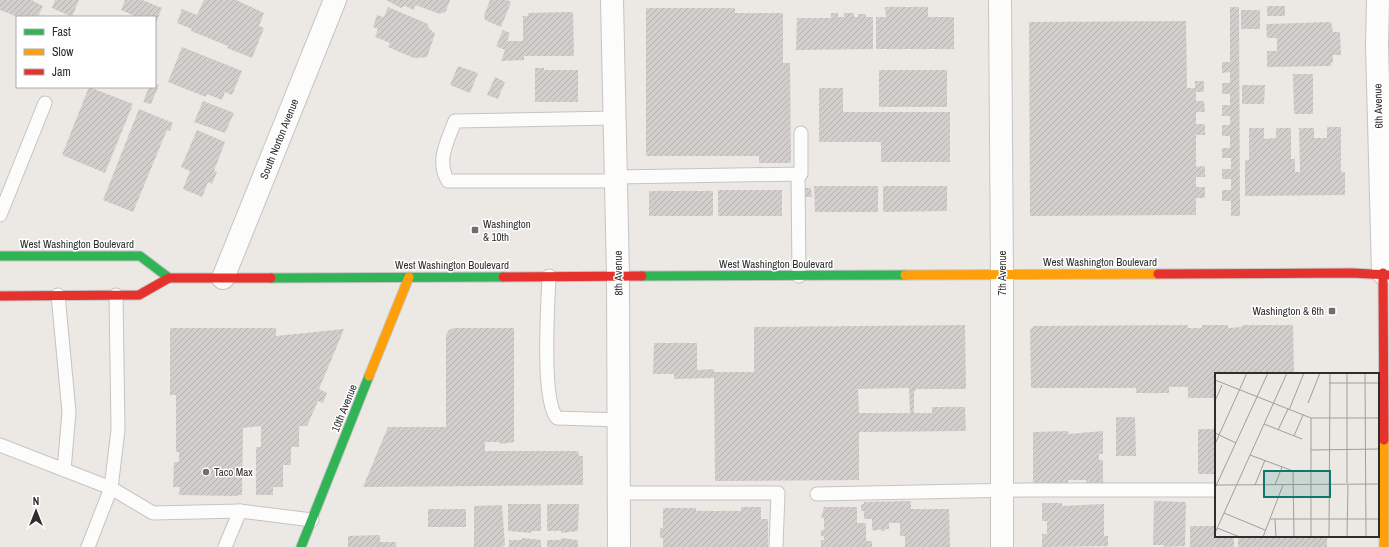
<svg xmlns="http://www.w3.org/2000/svg" width="1389" height="547" font-family="'Archivo Narrow',sans-serif">
	<style>
		.building { fill: url(#building-hatch); fill-rule: evenodd }
		.lines { fill: none; stroke-linecap: round; stroke-linejoin: round }
		.lane-casing { stroke: #c5c4c5; stroke-width: 15 }
		.street-casing { stroke: #c5c4c5; stroke-width: 24 }
		.fast-casing { stroke: #c5c4c5; stroke-width: 11 }
		.slow-casing { stroke: #c5c4c5; stroke-width: 11 }
		.jam-casing { stroke: #c5c4c5; stroke-width: 11 }
		.lane { stroke: #fcfcfb; stroke-width: 13 }
		.street { stroke: #fcfcfb; stroke-width: 22 }
		.fast { stroke: #30b455; stroke-width: 9 }
		.slow { stroke: #ff9f0a; stroke-width: 9 }
		.jam { stroke: #e5322d; stroke-width: 9 }
		.poi-dot { fill: #706f6e; stroke: #fff; stroke-width: 1.5 }
		.labels { text-anchor: middle; stroke-width: 3; stroke-linejoin: round; paint-order: stroke }
		.street-label { font-size: 11px; fill: #2e2e2e; stroke: #fff }
		.poi-label { font-size: 11px; fill: #2e2e2e; stroke: #fff; text-anchor: start }
		.inset-road { fill: none; stroke: #a09e9b; stroke-width: 1 }
		.view { fill: #0f766e; fill-opacity: 0.15; stroke: #0f766e; stroke-width: 2 }
		.inset-edge { fill: none; stroke: #2e2e2e; stroke-width: 2 }
	</style>
	<defs>
		<pattern id="building-hatch" width="6" height="6" patternUnits="userSpaceOnUse"><rect width="6" height="6" fill="#d1cecb"/><path d="M-1 1l2-2M0 6l6-6M5 7l2-2" fill="none" stroke="#b4b1af"/></pattern>
	</defs>
	<rect width="100%" height="100%" fill="#ece8e4"/>
	<g class="building">
		<path d="M 0,0 L 33,0 L 33,1 L 43,6 L 38,17 L 18,17 L 0,10 Z"/>
		<path d="M 55,0 L 79,0 L 72,17 L 52,8 Z"/>
		<path d="M 125,0 L 142,0 L 162,8 L 155,25 L 155,17 L 137,17 L 121,10 Z"/>
		<path d="M 204,0 L 236,0 L 264,13 L 259,26 L 264,28 L 252,58 L 227,48 L 228,46 L 191,31 L 192,29 L 177,23 L 182,9 L 197,15 Z"/>
		<path d="M 386,0 L 450,0 L 446,11 L 440,14 L 415,5 L 414,10 L 405,6 L 401,8 Z"/>
		<path d="M 490,0 L 507,0 L 511,2 L 501,27 L 485,20 L 484,16 Z"/>
		<rect x="1267" y="6" width="18" height="10"/>
		<path d="M 388,7 L 428,24 L 428,27 L 435,34 L 427,57 L 414,58 L 388,47 L 390,43 L 375,37 L 378,29 L 373,27 L 377,15 L 384,17 Z"/>
		<path d="M 885,7 L 928,7 L 928,17 L 954,17 L 954,49 L 876,49 L 876,17 L 886,17 Z"/>
		<path d="M 1230,7 L 1239,7 L 1240,216 L 1231,216 L 1231,201 L 1222,201 L 1222,190 L 1231,190 L 1231,179 L 1222,179 L 1222,169 L 1231,169 L 1231,158 L 1222,158 L 1222,148 L 1230,148 L 1230,136 L 1222,136 L 1222,125 L 1230,125 L 1230,116 L 1222,116 L 1222,105 L 1230,105 L 1230,94 L 1222,94 L 1222,83 L 1230,83 L 1230,72 L 1222,73 L 1222,62 L 1230,62 Z"/>
		<path d="M 646,8 L 735,8 L 735,13 L 783,13 L 783,63 L 790,63 L 791,163 L 759,163 L 759,156 L 646,156 Z"/>
		<rect x="1241" y="10" width="19" height="19"/>
		<path d="M 573,12 L 574,56 L 524,56 L 524,60 L 501,61 L 505,50 L 496,46 L 503,30 L 510,33 L 507,41 L 523,41 L 523,16 L 528,16 L 528,13 Z"/>
		<path d="M 831,13 L 838,13 L 838,17 L 844,17 L 844,13 L 854,13 L 854,17 L 858,17 L 858,14 L 866,14 L 866,17 L 873,17 L 873,49 L 796,50 L 797,18 L 831,18 Z"/>
		<path d="M 1186,21 L 1187,88 L 1195,88 L 1195,81 L 1204,81 L 1204,92 L 1196,92 L 1196,101 L 1204,101 L 1205,112 L 1196,112 L 1196,124 L 1205,124 L 1205,135 L 1196,135 L 1196,167 L 1205,166 L 1205,177 L 1196,177 L 1196,187 L 1205,187 L 1205,198 L 1196,198 L 1196,215 L 1030,216 L 1029,22 Z"/>
		<path d="M 1331,22 L 1333,32 L 1340,32 L 1341,55 L 1333,55 L 1333,63 L 1331,63 L 1331,66 L 1267,67 L 1267,51 L 1277,51 L 1277,38 L 1267,38 L 1266,24 Z"/>
		<path d="M 182,47 L 242,71 L 232,95 L 225,92 L 222,100 L 207,94 L 206,97 L 168,82 Z"/>
		<path d="M 458,66 L 478,73 L 470,93 L 450,85 Z"/>
		<path d="M 535,68 L 544,68 L 544,70 L 578,70 L 578,102 L 535,102 Z"/>
		<rect x="879" y="70" width="68" height="37"/>
		<path d="M 1293,74 L 1313,74 L 1313,114 L 1294,114 Z"/>
		<path d="M 495,77 L 505,82 L 498,99 L 487,95 Z"/>
		<path d="M 155,83 L 159,85 L 151,104 L 143,102 L 149,87 L 155,87 Z"/>
		<path d="M 1242,85 L 1265,85 L 1264,104 L 1242,104 Z"/>
		<path d="M 89,87 L 133,104 L 105,173 L 62,155 Z"/>
		<path d="M 819,88 L 843,88 L 843,112 L 950,112 L 950,162 L 881,162 L 881,142 L 819,142 Z"/>
		<path d="M 203,101 L 234,113 L 225,133 L 194,122 Z"/>
		<path d="M 139,109 L 173,123 L 170,131 L 167,130 L 133,212 L 103,200 Z"/>
		<path d="M 1327,127 L 1341,127 L 1341,172 L 1345,172 L 1345,195 L 1245,196 L 1245,160 L 1249,160 L 1249,128 L 1264,128 L 1264,139 L 1276,138 L 1276,128 L 1291,128 L 1291,159 L 1295,159 L 1295,172 L 1300,172 L 1299,128 L 1314,128 L 1314,138 L 1327,138 Z"/>
		<path d="M 197,130 L 225,142 L 214,171 L 217,172 L 212,184 L 208,182 L 202,197 L 183,189 L 190,171 L 181,167 Z"/>
		<path d="M 814,186 L 878,186 L 878,212 L 815,212 Z"/>
		<path d="M 883,186 L 947,186 L 947,211 L 883,212 Z"/>
		<path d="M 803,188 L 811,188 L 812,197 L 803,197 Z"/>
		<rect x="718" y="190" width="64" height="26"/>
		<rect x="649" y="191" width="64" height="25"/>
		<path d="M 965,325 L 966,389 L 916,389 L 916,391 L 914,391 L 914,413 L 932,413 L 932,407 L 965,407 L 966,431 L 859,432 L 859,480 L 715,481 L 714,378 L 674,379 L 674,374 L 653,374 L 654,343 L 697,343 L 697,370 L 714,369 L 714,372 L 754,372 L 754,327 ZM 909,388 L 910,413 L 859,413 L 858,389 Z"/>
		<path d="M 1188,325 L 1188,328 L 1202,328 L 1202,325 L 1228,325 L 1228,328 L 1242,327 L 1242,325 L 1293,325 L 1294,374 L 1216,374 L 1216,398 L 1188,398 L 1188,387 L 1169,387 L 1169,393 L 1136,393 L 1136,388 L 1031,388 L 1030,330 L 1034,326 Z"/>
		<path d="M 170,328 L 276,328 L 276,336 L 344,329 L 319,389 L 327,393 L 323,403 L 318,401 L 307,426 L 299,426 L 299,447 L 291,447 L 291,465 L 283,465 L 283,487 L 273,487 L 273,495 L 256,495 L 256,447 L 261,447 L 261,426 L 243,428 L 242,495 L 237,495 L 237,496 L 179,495 L 180,487 L 173,487 L 174,462 L 179,462 L 179,452 L 176,452 L 176,395 L 170,395 Z"/>
		<path d="M 454,328 L 514,328 L 514,442 L 501,444 L 499,442 L 485,442 L 485,451 L 578,451 L 579,456 L 583,456 L 583,485 L 363,487 L 388,427 L 446,427 L 446,335 L 449,330 Z"/>
		<path d="M 1116,417 L 1135,417 L 1136,456 L 1116,456 Z"/>
		<rect x="1198" y="429" width="18" height="45"/>
		<path d="M 1068,431 L 1068,434 L 1103,431 L 1103,454 L 1099,454 L 1099,460 L 1103,460 L 1103,483 L 1086,483 L 1086,480 L 1068,480 L 1068,483 L 1033,483 L 1033,432 Z"/>
		<path d="M 911,501 L 911,509 L 949,509 L 950,547 L 905,547 L 905,536 L 900,536 L 900,523 L 889,523 L 889,529 L 885,529 L 885,531 L 881,531 L 881,529 L 874,531 L 872,529 L 872,519 L 864,519 L 864,511 L 861,511 L 861,505 L 864,504 L 864,502 Z"/>
		<path d="M 1154,501 L 1186,502 L 1185,546 L 1164,547 L 1164,545 L 1153,545 Z"/>
		<path d="M 1042,503 L 1062,503 L 1062,506 L 1104,504 L 1104,536 L 1108,536 L 1108,546 L 1042,547 L 1042,534 L 1047,534 L 1047,521 L 1042,521 Z"/>
		<path d="M 508,504 L 541,504 L 541,531 L 531,531 L 531,533 L 508,531 Z"/>
		<path d="M 547,504 L 579,504 L 578,531 L 561,533 L 561,531 L 547,531 Z"/>
		<path d="M 502,505 L 505,545 L 502,547 L 474,547 L 474,506 Z"/>
		<path d="M 741,507 L 761,507 L 761,519 L 768,519 L 768,547 L 663,547 L 663,538 L 660,538 L 660,528 L 663,528 L 663,508 L 696,508 L 696,511 L 741,511 Z"/>
		<path d="M 824,507 L 857,507 L 857,523 L 866,523 L 866,541 L 872,541 L 872,547 L 821,547 L 821,540 L 824,540 L 824,536 L 821,536 L 821,530 L 824,530 L 824,518 L 821,518 Z"/>
		<rect x="428" y="509" width="38" height="18"/>
		<path d="M 1190,526 L 1216,526 L 1216,536 L 1234,536 L 1234,547 L 1190,547 Z"/>
		<path d="M 380,535 L 380,542 L 396,542 L 396,547 L 348,547 L 348,536 Z"/>
		<rect x="1238" y="536" width="89" height="11"/>
		<path d="M 522,538 L 541,540 L 541,547 L 509,547 L 509,540 L 522,540 Z"/>
		<path d="M 561,538 L 578,540 L 578,547 L 547,547 L 547,540 L 561,540 Z"/>
	</g>
	<g class="lines">
		<g class="lane-casing">
			<g id="lane">
				<path d="M 615,118 L 455,121 C 447,142 436,161 448,181 L 616,181"/>
				<path d="M 798,174 L 799,276"/>
				<path d="M 616,177 L 801,174 L 801,133"/>
				<path d="M 0,215 L 45,103"/>
				<path d="M 549,276 C 548,304 541,400 557,418 L 619,420"/>
				<path d="M 58,295 L 69,412 L 64,470"/>
				<path d="M 0,445 L 111,488 L 153,513 L 240,511"/>
				<path d="M 619,493 L 778,493 L 776,547"/>
				<path d="M 817,494 L 1023,490 L 1216,490"/>
				<path d="M 88,547 L 111,488 L 118,430 L 116,295"/>
				<path d="M 225,547 L 240,511 L 312,520"/>
			</g>
		</g>
		<g class="street-casing">
			<g id="street">
				<path d="M 612,0 L 618,276 L 619,547"/>
				<path d="M 1000,0 L 1002,275 L 1002,547"/>
				<path d="M 1378,0 L 1377,45 L 1383,273"/>
				<path d="M 223,278 L 335,0"/>
			</g>
		</g>
		<g class="fast-casing">
			<g id="fast">
				<path d="M 0,256 L 140,256 L 169,278"/>
				<path d="M 642,276 L 905,275"/>
				<path d="M 271,278 L 503,277"/>
				<path d="M 301,547 L 369,376"/>
			</g>
		</g>
		<g class="slow-casing">
			<g id="slow">
				<path d="M 905,275 L 1158,274"/>
				<path d="M 369,376 L 409,277"/>
				<path d="M 1384,440 L 1384,547"/>
			</g>
		</g>
		<g class="jam-casing">
			<g id="jam">
				<path d="M 1383,273 L 1384,440"/>
				<path d="M 1158,274 L 1352,273 L 1389,275"/>
				<path d="M 503,277 L 642,276"/>
				<path d="M 0,296 L 139,295 L 169,278 L 271,278"/>
			</g>
		</g>
		<use href="#lane" class="lane"/>
		<use href="#street" class="street"/>
		<use href="#fast" class="fast"/>
		<use href="#slow" class="slow"/>
		<use href="#jam" class="jam"/>
	</g>
	<g class="poi-dot">
		<rect x="471" y="226" width="8" height="8" rx="2"/>
		<rect x="1328" y="307" width="8" height="8" rx="2"/>
		<circle cx="206" cy="472" r="4"/>
	</g>
	<g class="labels">
		<g class="street-label">
			<text transform="translate(1378 106) rotate(-92)" y="4">6th Avenue</text>
			<text transform="translate(279 139) rotate(-68)" y="4">South Norton Avenue</text>
			<text x="77" y="248">West Washington Boulevard</text>
			<text x="1100" y="266">West Washington Boulevard</text>
			<text x="776" y="268">West Washington Boulevard</text>
			<text x="452" y="269">West Washington Boulevard</text>
			<text transform="translate(618 273) rotate(-91)" y="4">8th Avenue</text>
			<text transform="translate(1002 273) rotate(-90)" y="4">7th Avenue</text>
			<text transform="translate(344 408) rotate(-68)" y="4">10th Avenue</text>
		</g>
		<g class="poi-label">
			<text x="483" y="228">Washington<tspan x="483" dy="13">&amp; 10th</tspan></text>
			<text x="1324" y="315" text-anchor="end">Washington &amp; 6th</text>
			<text x="214" y="476">Taco Max</text>
		</g>
	</g>
	<g transform="translate(1215 373)">
		<rect width="164" height="164" fill="#ece8e4"/>
		<path class="inset-road" d="M 132,0 L 132,110M 150,0 L 151,164M 0,7 L 96,45 L 164,45M 114,10 L 164,10M 0,28 L 7,12M 93,30 L 105,0M 74,37 L 89,0M 96,45 L 96,164M 49,51 L 87,66M 63,57 L 73,36M 0,60 L 21,70M 79,63 L 88,42M 0,71 L 32,0M 96,77 L 164,76M 35,82 L 78,98 L 79,164M 0,112 L 164,111M 40,112 L 50,87M 60,112 L 67,94M 0,115 L 53,0M 9,140 L 50,157M 55,146 L 164,146M 60,146 L 61,164M 2,155 L 25,164M 0,160 L 72,0M 48,164 L 68,112M 114,164 L 115,0M 132,164 L 133,112"/>
		<path class="view" d="M 49,98 L 115,98 L 115,124 L 49,124 Z"/>
		<rect width="164" height="164" class="inset-edge"/>
	</g>
	<rect x="16" y="16" width="140" height="72" fill="#ffffff" stroke="#ababab"/>
	<rect x="24" y="29" width="20" height="6" fill="#30b455" stroke="#ababab"/>
	<text x="52" y="36" font-size="12" fill="#2e2e2e">Fast</text>
	<rect x="24" y="49" width="20" height="6" fill="#ff9f0a" stroke="#ababab"/>
	<text x="52" y="56" font-size="12" fill="#2e2e2e">Slow</text>
	<rect x="24" y="69" width="20" height="6" fill="#e5322d" stroke="#ababab"/>
	<text x="52" y="76" font-size="12" fill="#2e2e2e">Jam</text>
	<g transform="translate(36 511)" stroke="#ffffff" stroke-width="3" paint-order="stroke">
	<path d="M0-3L7 15L0 10L-7 15Z" fill="#2e2e2e"/>
	<text y="-6" font-size="11" font-weight="bold" text-anchor="middle" fill="#2e2e2e">N</text>
	</g>
</svg>
